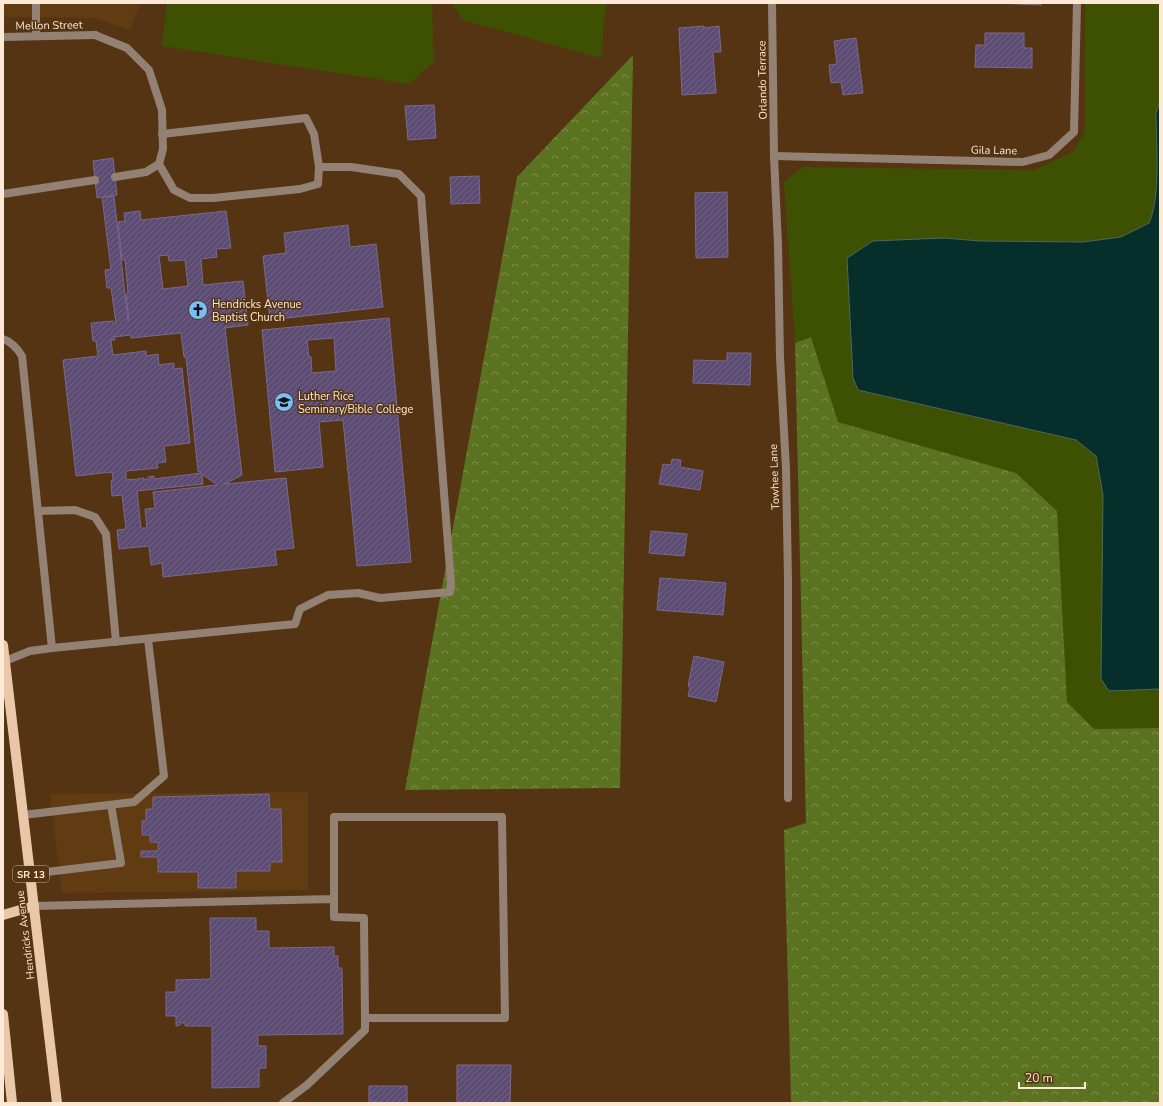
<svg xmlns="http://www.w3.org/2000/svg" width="1163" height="1106" font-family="'Nunito Sans',sans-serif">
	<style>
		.built { fill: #613b11 }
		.grass { fill: #3e5102 }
		.forest { fill: url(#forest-crowns) }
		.water { fill: #062f2b; stroke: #50675e }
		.building { fill: url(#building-hatch); stroke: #7a6891; fill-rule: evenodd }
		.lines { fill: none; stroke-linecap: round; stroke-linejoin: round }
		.service { stroke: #938273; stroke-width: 8 }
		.minor { stroke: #938273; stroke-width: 8 }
		.primary { stroke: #e9c7a8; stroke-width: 10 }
		.labels { text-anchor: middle; stroke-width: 3; stroke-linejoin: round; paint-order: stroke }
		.shield { fill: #543412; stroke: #cab39b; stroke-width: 1 }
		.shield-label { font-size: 10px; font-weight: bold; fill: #fde9d6 }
		.street-label { font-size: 11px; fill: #fde9d6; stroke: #543412 }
		.poi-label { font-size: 11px; fill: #fde9d6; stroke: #543412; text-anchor: start }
	</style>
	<defs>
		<pattern id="forest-crowns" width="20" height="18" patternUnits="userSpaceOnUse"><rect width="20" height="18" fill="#5b7320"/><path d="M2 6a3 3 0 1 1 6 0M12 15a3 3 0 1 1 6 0" fill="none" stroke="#7c8e4a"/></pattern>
		<pattern id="building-hatch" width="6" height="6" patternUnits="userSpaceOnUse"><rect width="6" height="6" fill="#5c4b72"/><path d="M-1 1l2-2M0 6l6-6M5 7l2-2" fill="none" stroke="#746585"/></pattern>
	</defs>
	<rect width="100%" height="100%" fill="#543412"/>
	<g class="built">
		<path d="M 3,3 L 140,3 L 130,30 L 96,18 L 3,17 Z"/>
		<path d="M 308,792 L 308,890 L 62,893 L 50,794 Z"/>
	</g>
	<g class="grass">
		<path d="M 167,3 L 432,3 L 434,62 L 409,84 L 162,46 Z"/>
		<path d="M 452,3 L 606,3 L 601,58 L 462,20 Z"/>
		<path d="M 1085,3 L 1160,3 L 1160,102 L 1156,113 C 1156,144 1161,195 1149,223 L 1121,237 L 1083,242 L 980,241 L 944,238 L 847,258 L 853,378 L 858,390 L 1076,440 L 1096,456 L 1103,495 L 1109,691 L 1160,689 L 1160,728 L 1094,729 L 1067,702 L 1057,511 L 1016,473 L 838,422 L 811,337 L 795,343 L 784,182 L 803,167 L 1034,170 L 1073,152 L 1085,132 Z"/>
	</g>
	<g class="forest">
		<path d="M 633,55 L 620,788 L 405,790 L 517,177 Z"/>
		<path d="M 811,337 L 838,422 L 1016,473 L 1057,511 L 1067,702 L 1094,729 L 1160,728 L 1160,1103 L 791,1103 L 784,830 L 806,823 L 795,343 Z"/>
	</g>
	<path class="water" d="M 1160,102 L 1160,689 L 1109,691 L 1101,679 L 1103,495 L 1096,456 L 1076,440 L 858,390 L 853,378 L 847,258 L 873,241 L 944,238 L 980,241 L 1083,242 L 1121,237 L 1149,223 C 1161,197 1156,143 1156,113 Z"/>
	<g class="building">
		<path d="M 996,3 L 1041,3 L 1041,5 Z"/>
		<path d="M 704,26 L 704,28 L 719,26 L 721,52 L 713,52 L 716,93 L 682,95 L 679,28 Z"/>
		<path d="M 985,33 L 1024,33 L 1024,48 L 1032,48 L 1032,68 L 975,67 L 976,45 L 985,45 Z"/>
		<path d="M 856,38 L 863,93 L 843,95 L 841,82 L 831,83 L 829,65 L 837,64 L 834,41 Z"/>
		<path d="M 434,105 L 436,138 L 408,140 L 405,106 Z"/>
		<path d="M 113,158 L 117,195 L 97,198 L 93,161 Z"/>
		<path d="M 479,176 L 480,203 L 451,204 L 450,177 Z"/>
		<path d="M 727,192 L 728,257 L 696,258 L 695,193 Z"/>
		<path d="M 114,196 L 128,321 L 129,321 L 126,294 L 128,293 L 125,260 L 122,260 L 118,222 L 125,221 L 124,213 L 140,211 L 141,220 L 226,211 L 231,248 L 216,249 L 217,257 L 201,259 L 203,285 L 243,281 L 248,325 L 225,328 L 242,475 L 225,484 L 286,478 L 294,548 L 275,550 L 277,565 L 163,577 L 162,563 L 151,565 L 149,546 L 119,549 L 117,530 L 126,529 L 122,495 L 112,496 L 111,481 L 113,480 L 112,472 L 76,476 L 63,360 L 98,356 L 96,341 L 93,341 L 91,323 L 113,321 L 113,323 L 116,323 L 111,288 L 107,288 L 105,270 L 111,269 L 102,197 ZM 168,255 L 169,261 L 185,260 L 188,286 L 163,289 L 159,256 ZM 181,333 L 184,357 L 186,357 L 198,471 L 201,473 L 154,479 L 154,476 L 148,477 L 148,479 L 144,480 L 144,478 L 137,479 L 138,480 L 135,480 L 135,479 L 126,480 L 126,471 L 158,468 L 157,463 L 166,462 L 164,446 L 190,443 L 182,368 L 174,369 L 174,363 L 159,365 L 158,354 L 146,356 L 146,351 L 113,355 L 111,340 L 115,340 L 114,337 L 131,335 L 131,338 ZM 202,474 L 217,485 L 153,492 L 155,508 L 145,509 L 147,528 L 141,528 L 137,491 L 203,484 Z"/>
		<path d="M 348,225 L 350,247 L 376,244 L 383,307 L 270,320 L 263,256 L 286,253 L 284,233 Z"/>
		<path d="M 389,318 L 411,562 L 357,566 L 343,420 L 319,422 L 323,467 L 275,472 L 262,330 ZM 334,338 L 336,371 L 312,373 L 311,357 L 309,357 L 307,340 Z"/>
		<path d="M 727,353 L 751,353 L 750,385 L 693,383 L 694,360 L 727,361 Z"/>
		<path d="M 672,459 L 681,460 L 680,467 L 703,471 L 700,490 L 659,484 L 663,464 L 671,465 Z"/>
		<path d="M 651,531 L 687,534 L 684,556 L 649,553 Z"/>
		<path d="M 660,578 L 726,583 L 723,615 L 657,610 Z"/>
		<path d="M 694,656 L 724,662 L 716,702 L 688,696 L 690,687 L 688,686 Z"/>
		<path d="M 269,794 L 270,809 L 281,809 L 282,862 L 270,862 L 270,871 L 236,871 L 236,888 L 198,888 L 198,872 L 158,872 L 158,857 L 141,857 L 141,851 L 158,851 L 158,842 L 150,842 L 150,835 L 142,835 L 142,821 L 146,821 L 146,809 L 153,809 L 153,797 Z"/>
		<path d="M 210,918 L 256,918 L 256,931 L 269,931 L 269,948 L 334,947 L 334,956 L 338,956 L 338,968 L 342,968 L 343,1034 L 258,1035 L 258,1046 L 266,1046 L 266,1068 L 259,1068 L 259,1087 L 212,1088 L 212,1026 L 185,1026 L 185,1024 L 181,1022 L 180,1025 L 176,1026 L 176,1016 L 166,1016 L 166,992 L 176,992 L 176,980 L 211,979 Z"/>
		<path d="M 457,1065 L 511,1065 L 510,1103 L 457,1103 Z"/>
		<path d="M 369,1086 L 407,1086 L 407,1103 L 369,1102 Z"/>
	</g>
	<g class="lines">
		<g class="service">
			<path d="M 36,3 L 36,36"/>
			<path d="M 95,35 L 127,48 L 149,70 L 162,110 L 163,149 L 159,164 L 146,172 L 115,177"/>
			<path d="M 159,164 L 174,190 L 190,198 L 213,198 L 300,189 L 318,184 L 319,167 L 314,134 L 306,118 L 162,134"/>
			<path d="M 3,194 L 95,180"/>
			<path d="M 3,339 C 12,342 17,348 22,356 L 52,648"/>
			<path d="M 38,511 L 75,510 L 95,517 L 106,534 L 116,642"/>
			<path d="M 5,661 L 30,651 L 52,648 L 295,624 L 300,609 L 328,595 L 358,593 L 380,598 L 450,592 L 451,583 L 421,196 L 399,174 L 351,167 L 319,167"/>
			<path d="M 23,815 L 134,802 L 164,776 L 148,639"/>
			<path d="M 30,874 L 121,863 L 111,805"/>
			<path d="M 34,906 L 334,899 L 334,917 L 364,918 L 365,1018 L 505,1018 L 502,817 L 334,817 L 334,899"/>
			<path d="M 283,1103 L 307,1085 L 365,1030 L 365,1018"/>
		</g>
		<g class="minor">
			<path d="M 772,3 L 774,156 L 778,245 L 780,357 L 786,469 L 788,579 L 788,798"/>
			<path d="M 3,37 L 95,35"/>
			<path d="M 774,156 L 1023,162 L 1049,155 L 1074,132 L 1077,3"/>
		</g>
		<g class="primary">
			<path d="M 3,645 L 57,1103"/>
			<path d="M 3,915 L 34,906"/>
			<path d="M 3,1014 L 12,1103"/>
		</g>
	</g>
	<defs>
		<g id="church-disc" transform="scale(1)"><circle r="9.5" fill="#78bff8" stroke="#543412"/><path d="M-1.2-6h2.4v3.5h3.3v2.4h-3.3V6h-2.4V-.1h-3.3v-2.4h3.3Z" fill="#111"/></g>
		<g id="school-disc" transform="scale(1)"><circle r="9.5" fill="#78bff8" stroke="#543412"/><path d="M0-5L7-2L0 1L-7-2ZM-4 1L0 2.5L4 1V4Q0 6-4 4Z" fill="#111"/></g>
	</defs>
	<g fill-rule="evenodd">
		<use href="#church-disc" x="198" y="310"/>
		<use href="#school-disc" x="284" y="402"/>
	</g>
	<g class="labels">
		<rect class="shield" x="13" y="866" width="36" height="16" rx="3"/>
		<g class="shield-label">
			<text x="31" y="878">SR 13</text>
		</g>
		<g class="street-label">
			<text transform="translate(49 25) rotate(-1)" y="4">Mellon Street</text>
			<text transform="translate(762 80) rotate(-91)" y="4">Orlando Terrace</text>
			<text transform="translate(994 150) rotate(1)" y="4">Gila Lane</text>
			<text transform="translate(774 477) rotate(-92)" y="4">Towhee Lane</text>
			<text transform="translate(25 935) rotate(-97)" y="4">Hendricks Avenue</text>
		</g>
		<g class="poi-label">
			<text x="212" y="308">Hendricks Avenue<tspan x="212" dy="13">Baptist Church</tspan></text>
			<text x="298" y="400">Luther Rice<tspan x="298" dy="13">Seminary/Bible College</tspan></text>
		</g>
	</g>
	<rect width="1163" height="1106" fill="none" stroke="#fde9d6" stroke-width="8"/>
	<path d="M1019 1082v6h66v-6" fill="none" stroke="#fde9d6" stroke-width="2"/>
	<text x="1025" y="1082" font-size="12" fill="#fde9d6" stroke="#543412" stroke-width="3" paint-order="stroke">20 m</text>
</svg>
